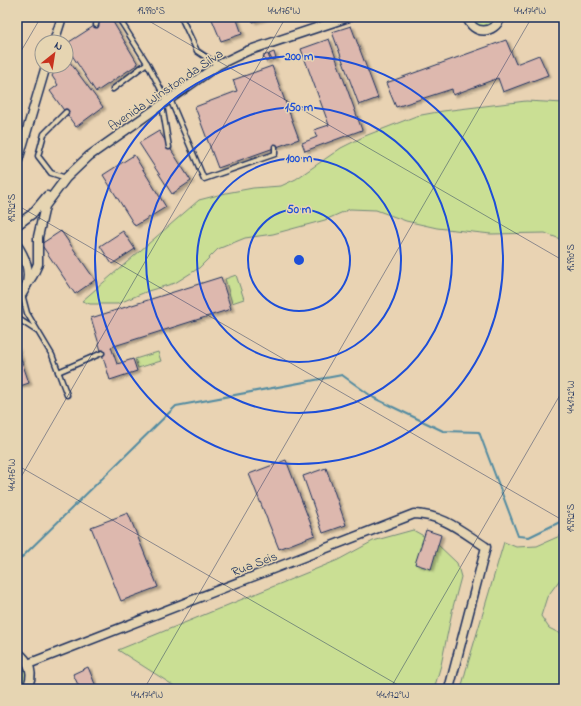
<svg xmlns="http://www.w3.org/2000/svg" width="581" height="706" font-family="'Indie Flower',sans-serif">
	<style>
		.green { fill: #cadf94; stroke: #728779 }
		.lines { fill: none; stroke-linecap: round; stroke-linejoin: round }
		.stream { stroke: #528ba1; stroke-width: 2 }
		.building { fill: #ddb8ae; stroke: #1b2f5e; filter: url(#shadow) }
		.lane-casing { stroke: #1b2f5e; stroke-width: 7 }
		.street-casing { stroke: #1b2f5e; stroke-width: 11 }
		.lane { stroke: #e6d5b2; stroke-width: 4 }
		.street { stroke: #e6d5b2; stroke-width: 8 }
		.ticks { fill: none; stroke: #1b2f5e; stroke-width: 1; stroke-opacity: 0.45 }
		.ring { fill: none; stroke: #1d4ed8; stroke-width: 2 }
		.labels { text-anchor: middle; stroke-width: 3; stroke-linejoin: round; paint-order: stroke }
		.street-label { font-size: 13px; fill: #1b2f5e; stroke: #e6d5b2 }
		.centre { fill: #1d4ed8; stroke: #e6d5b2; stroke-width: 2 }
		.ring-label { font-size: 12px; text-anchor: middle; font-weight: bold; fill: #1d4ed8; stroke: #e6d5b2; stroke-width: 3; stroke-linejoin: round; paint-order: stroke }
		.neatline { fill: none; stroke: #1b2f5e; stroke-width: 1.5 }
		.ticks-label { font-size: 10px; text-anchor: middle; fill: #1b2f5e }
	</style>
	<defs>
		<filter id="shadow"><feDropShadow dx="3" dy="2" stdDeviation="1" flood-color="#0004"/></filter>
	</defs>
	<rect width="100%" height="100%" fill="#e9d3b3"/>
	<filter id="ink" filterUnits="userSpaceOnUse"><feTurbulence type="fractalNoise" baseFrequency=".025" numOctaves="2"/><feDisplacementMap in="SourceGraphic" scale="8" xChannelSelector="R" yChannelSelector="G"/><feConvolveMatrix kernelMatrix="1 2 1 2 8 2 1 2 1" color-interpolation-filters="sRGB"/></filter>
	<g filter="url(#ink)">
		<g class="green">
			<path d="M 470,17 L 497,17 C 488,30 479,30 470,17 Z"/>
			<path d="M 526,101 L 564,103 L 564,250 L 560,239 L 545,233 L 491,234 L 437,228 L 406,221 L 376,210 L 350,209 L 325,220 L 273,234 L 245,238 L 218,249 L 199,268 L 175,283 L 148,291 L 117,304 L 90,304 L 82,301 L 199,200 L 226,193 L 253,188 L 281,186 L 296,179 L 341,148 L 365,136 L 416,116 L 443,111 Z"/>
			<path d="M 236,275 L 244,299 L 232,303 L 225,279 Z"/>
			<path d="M 158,352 L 161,361 L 138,368 L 135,359 Z"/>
			<path d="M 413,530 L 436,543 L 457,563 L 461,577 L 453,607 L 441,665 L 434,689 L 179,689 L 118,650 L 338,560 L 373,541 Z"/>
			<path d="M 562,535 L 564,535 L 564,574 L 547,597 L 541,616 L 549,628 L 561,634 L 564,637 L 564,689 L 461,689 L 466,670 L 504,542 L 516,547 L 537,546 Z"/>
			<path d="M 17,658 C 27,666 28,680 19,689 L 17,689 Z"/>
		</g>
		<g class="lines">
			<path class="stream" d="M 17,562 L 176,406 L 342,375 L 374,398 L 443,431 L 479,432 L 518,536 L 529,537 L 564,520"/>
		</g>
		<g class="building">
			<path d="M 108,17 L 110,17 L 138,64 L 96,92 L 66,46 L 66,44 Z"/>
			<path d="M 211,17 L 236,17 L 242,34 L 221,41 Z"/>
			<path d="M 251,17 L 268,17 L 253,22 Z"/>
			<path d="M 351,26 L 378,98 L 359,105 L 332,32 Z"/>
			<path d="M 329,39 L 362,130 L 305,151 L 302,143 L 317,137 L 314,130 L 329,125 L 301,49 Z"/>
			<path d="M 506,40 L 516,64 L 539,55 L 548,75 L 503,92 L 498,78 L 453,95 L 452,89 L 396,107 L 386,83 Z"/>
			<path d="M 274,52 L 276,59 L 272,60 L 269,54 Z"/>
			<path d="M 268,54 L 270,60 L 266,62 L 263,56 Z"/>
			<path d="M 66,57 L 103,107 L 76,127 L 50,91 L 58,85 L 52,76 L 57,66 L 66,66 Z"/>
			<path d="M 272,66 L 299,139 L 218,168 L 195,107 L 237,91 L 233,80 Z"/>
			<path d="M 159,131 L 191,181 L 172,194 L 139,143 Z"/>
			<path d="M 134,155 L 166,207 L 135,226 L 103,175 Z"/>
			<path d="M 61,231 L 95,280 L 75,294 L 41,244 Z"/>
			<path d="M 123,231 L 135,249 L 112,264 L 100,246 Z"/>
			<path d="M 221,277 L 231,309 L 111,347 L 117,364 L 133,359 L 137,371 L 110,380 L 91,318 Z"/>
			<path d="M 17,347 L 29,383 L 17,387 Z"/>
			<path d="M 286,460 L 315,535 L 279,549 L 249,474 Z"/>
			<path d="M 326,468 L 346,525 L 323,533 L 303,476 Z"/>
			<path d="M 128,513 L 158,587 L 121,601 L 91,527 Z"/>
			<path d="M 426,530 L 441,535 L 431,569 L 415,564 Z"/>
			<path d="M 88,667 L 97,689 L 80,689 L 73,674 Z"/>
		</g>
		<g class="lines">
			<g class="lane-casing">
				<g id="lane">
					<path d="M 118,17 L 147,63 L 167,101"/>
					<path d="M 181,17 L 197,51 L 218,65"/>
					<path d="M 96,25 L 97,17"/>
					<path d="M 113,89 L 147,63"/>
					<path d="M 170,99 L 204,179 L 275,154 L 275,147"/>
					<path d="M 162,105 L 169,147"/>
					<path d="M 66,112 L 44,134 L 38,156 L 51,173 L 66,178"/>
					<path d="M 22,294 L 27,313 L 52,355 L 67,395"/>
					<path d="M 17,318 L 37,331"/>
					<path d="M 58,372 L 102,353"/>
				</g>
			</g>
			<g class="street-casing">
				<g id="street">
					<path d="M 467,17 C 473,35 494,35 501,17"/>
					<path d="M 54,42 L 62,17"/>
					<path d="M 17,164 L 46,66"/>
					<path d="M 17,225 L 32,214 L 47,196"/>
					<path d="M 17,245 C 29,263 34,283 17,300"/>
					<path d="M 26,286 L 33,275 L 38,264 L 38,237 L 45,206 L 66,178 L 89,156 L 218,65 L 247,51 L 349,17"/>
					<path d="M 17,652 C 30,661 35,675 26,689"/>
					<path d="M 28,664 L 414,514 C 444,515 461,531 486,547 L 449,689"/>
				</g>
			</g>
			<use href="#lane" class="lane"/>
			<use href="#street" class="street"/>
		</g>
	</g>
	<path class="ticks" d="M 142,17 L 564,261M 17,58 L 41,17M 17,205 L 564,521M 17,465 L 405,689M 17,484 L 286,17M 144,689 L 532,17M 390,689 L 564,388"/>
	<g class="ring">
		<circle cx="299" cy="260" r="51"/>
		<circle cx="299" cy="260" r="102"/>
		<circle cx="299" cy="260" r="153"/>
		<circle cx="299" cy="260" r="204"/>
	</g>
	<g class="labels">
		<g class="street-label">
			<text transform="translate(165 89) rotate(-34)" y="5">Avenida Winston da Silva</text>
			<text transform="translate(254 563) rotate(-21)" y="5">Rua Seis</text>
		</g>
	</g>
	<circle cx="299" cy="260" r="6" class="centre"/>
	<g class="ring-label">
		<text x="299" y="60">200 m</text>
		<text x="299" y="111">150 m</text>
		<text x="299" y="162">100 m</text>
		<text x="299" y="213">50 m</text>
	</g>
	<rect width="581" height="706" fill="none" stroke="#e6d5b2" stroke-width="44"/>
	<g transform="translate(54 54) rotate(30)"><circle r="19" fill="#e6d5b2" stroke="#959390"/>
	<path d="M0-3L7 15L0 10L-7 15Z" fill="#c8321e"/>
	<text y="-6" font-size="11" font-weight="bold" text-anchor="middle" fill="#1b2f5e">N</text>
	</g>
	<rect x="22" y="22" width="537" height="662" class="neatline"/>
	<g class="ticks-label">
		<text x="151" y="14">19.990°S</text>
		<text x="284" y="14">44.176°W</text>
		<text x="530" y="14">44.174°W</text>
		<text transform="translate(11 208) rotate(-90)" y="4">19.992°S</text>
		<text transform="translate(570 258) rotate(-90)" y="4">19.990°S</text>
		<text transform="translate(570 397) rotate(-90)" y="4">44.172°W</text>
		<text transform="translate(11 475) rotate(-90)" y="4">44.176°W</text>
		<text transform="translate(570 518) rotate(-90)" y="4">19.992°S</text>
		<text x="147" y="698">44.174°W</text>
		<text x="393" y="698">44.172°W</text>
	</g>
</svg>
